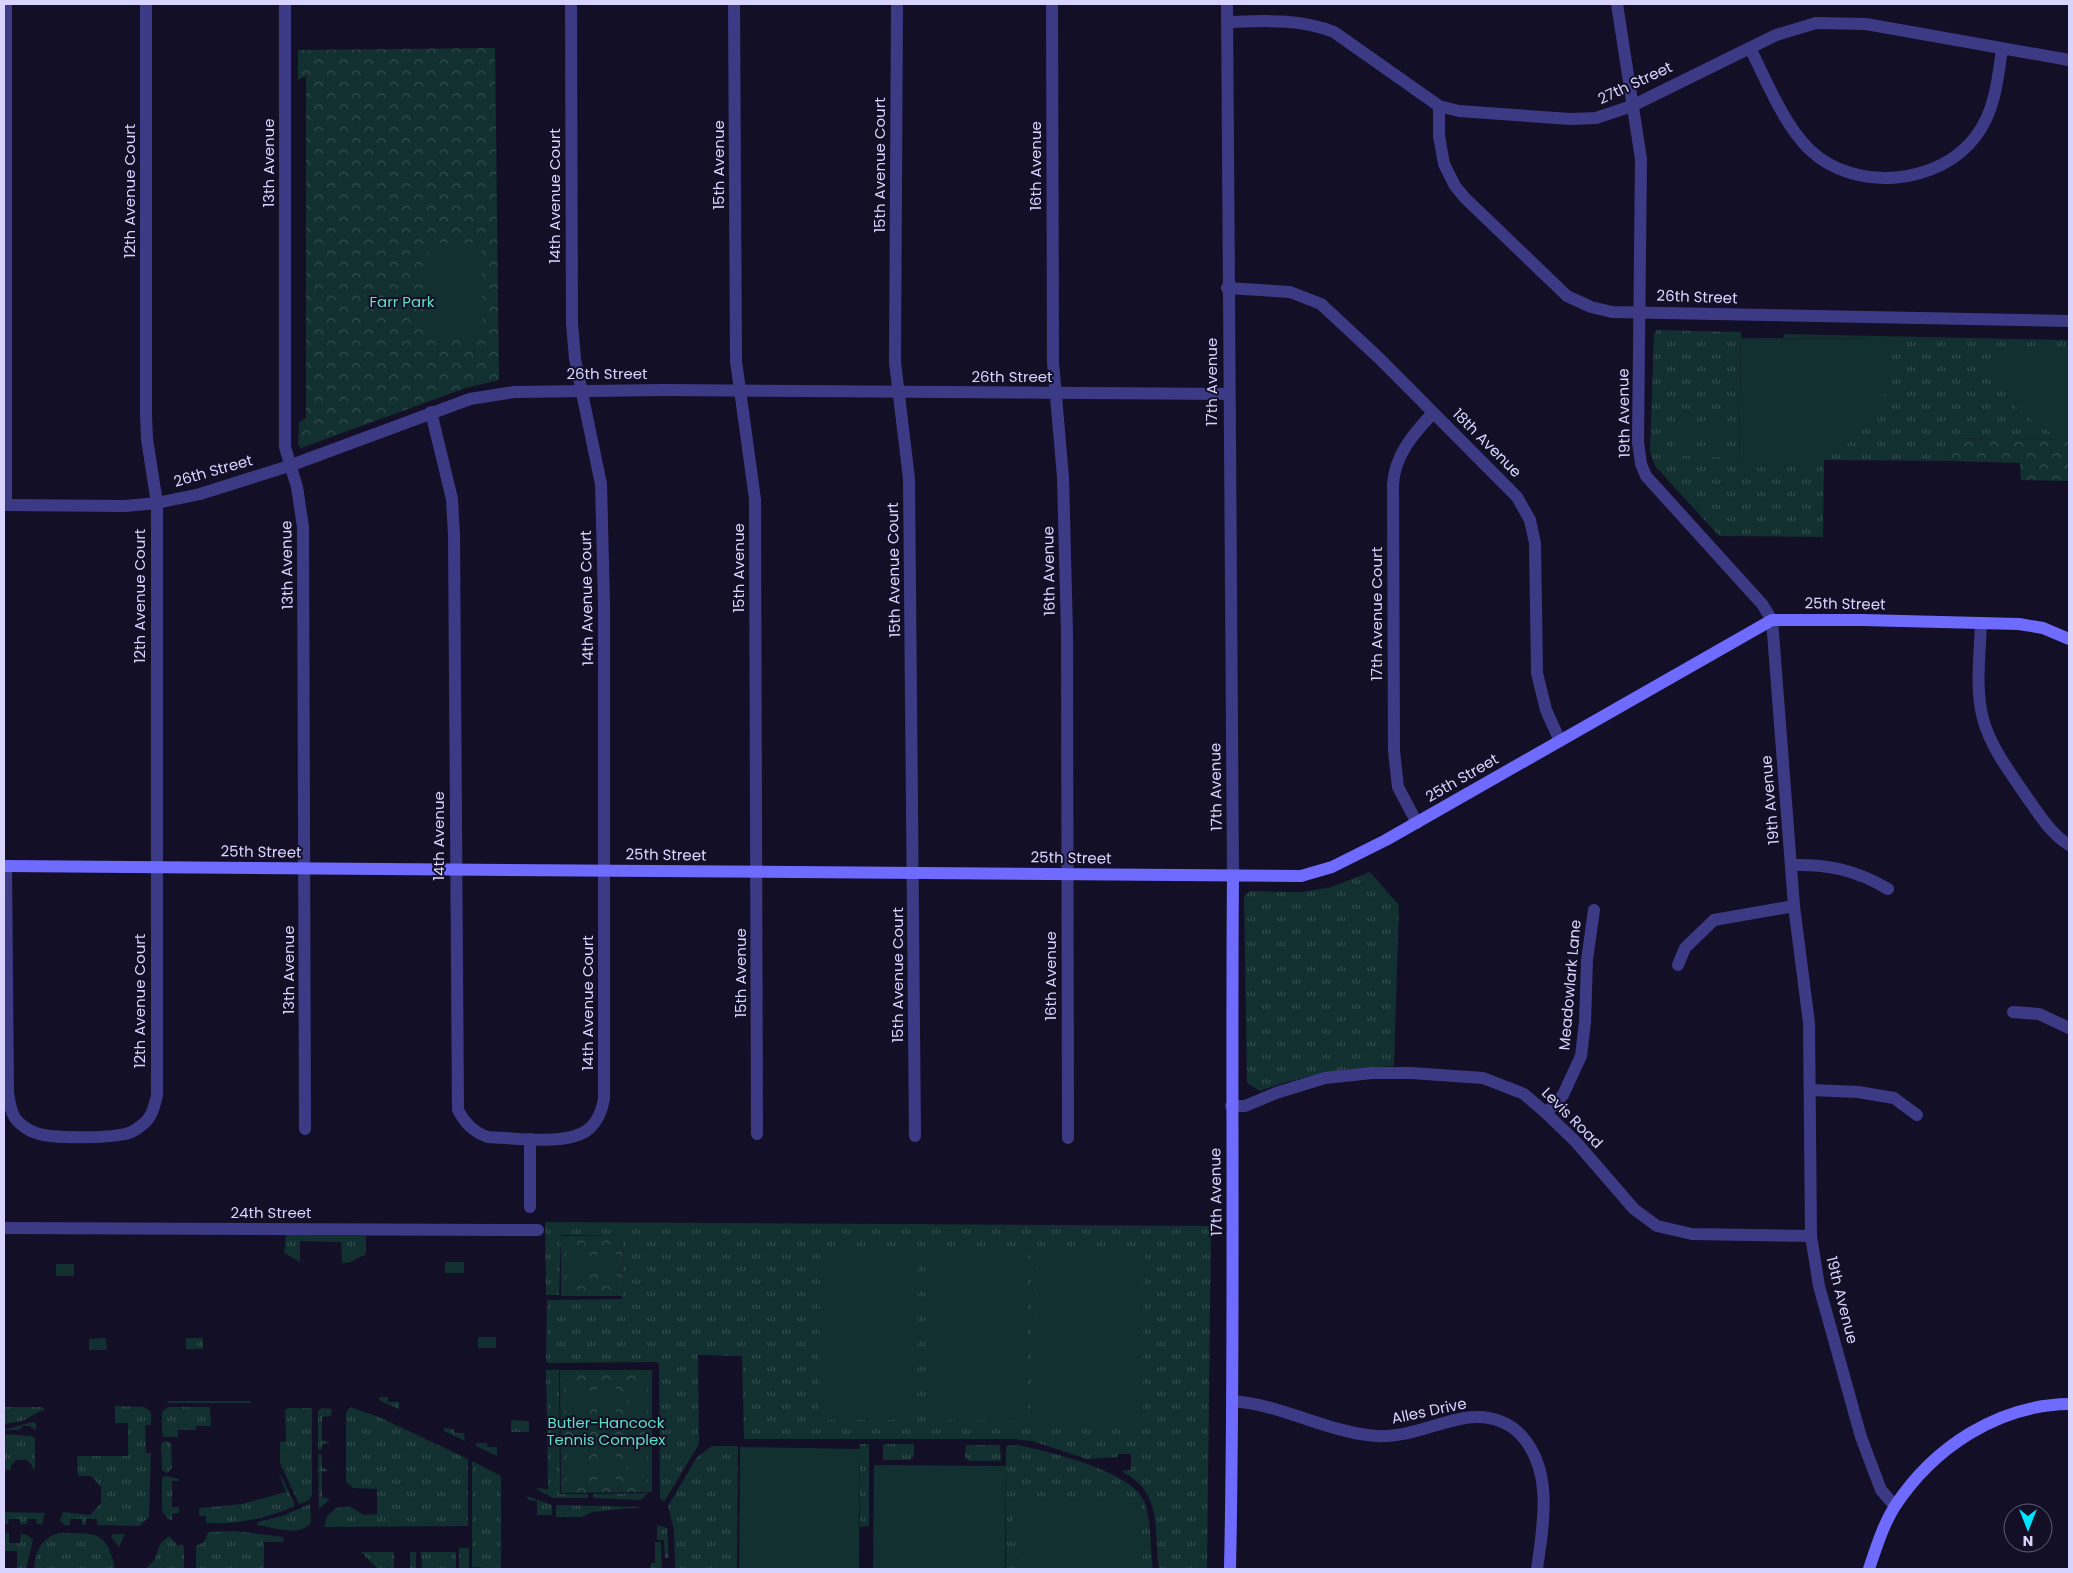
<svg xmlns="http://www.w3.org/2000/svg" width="2073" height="1573" font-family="Poppins,sans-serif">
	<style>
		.grass { fill: url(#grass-tufts) }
		.park { fill: url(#park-crowns) }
		.pitch { fill: #12302f }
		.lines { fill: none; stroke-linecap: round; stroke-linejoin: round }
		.street { stroke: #3d3a85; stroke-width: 12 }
		.secondary { stroke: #6f6bff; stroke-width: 12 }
		.labels { text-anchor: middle; stroke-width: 4; stroke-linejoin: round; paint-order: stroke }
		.street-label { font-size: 15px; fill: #d9d4ff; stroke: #130f26 }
		.park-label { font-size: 15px; fill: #5fe0c0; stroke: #130f26 }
	</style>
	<defs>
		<pattern id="grass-tufts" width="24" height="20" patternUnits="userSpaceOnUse" patternTransform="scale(1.25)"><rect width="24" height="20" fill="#12302f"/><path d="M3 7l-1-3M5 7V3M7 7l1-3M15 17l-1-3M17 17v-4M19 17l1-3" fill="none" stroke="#344d4e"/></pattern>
		<pattern id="park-crowns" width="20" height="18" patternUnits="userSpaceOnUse" patternTransform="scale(1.25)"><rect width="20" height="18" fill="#12302f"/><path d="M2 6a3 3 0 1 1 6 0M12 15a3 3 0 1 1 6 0" fill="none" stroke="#344d4e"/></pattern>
	</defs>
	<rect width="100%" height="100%" fill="#130f26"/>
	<g class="grass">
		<path d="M 1657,330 L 1741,332 L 1739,467 L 1891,339 L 1783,338 L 1784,334 L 2069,340 L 2069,440 L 1950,438 L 1948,461 L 1824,460 L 1823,537 L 1719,536 L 1655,466 L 1650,451 L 1654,334 Z"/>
		<path d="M 1370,872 L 1399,905 L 1394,1066 C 1346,1069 1306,1074 1260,1091 L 1247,1083 L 1244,896 L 1250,891 L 1302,892 L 1331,887 Z"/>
		<path d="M 545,1222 L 1211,1226 L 1207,1569 L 1159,1569 C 1153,1529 1164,1493 1121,1471 L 1131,1470 L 1131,1454 L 1118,1454 L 1118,1457 L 1087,1459 L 1032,1441 L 1012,1439 L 744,1439 L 742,1356 L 698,1355 L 699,1444 L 664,1502 L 660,1498 L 659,1364 L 656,1362 L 548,1363 L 546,1361 L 547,1300 L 622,1299 L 623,1236 L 561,1235 L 559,1295 L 546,1295 Z"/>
		<path d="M 286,1235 L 366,1236 L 366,1254 L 348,1263 L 342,1263 L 341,1242 L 300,1241 L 300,1262 L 284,1253 Z"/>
		<rect x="445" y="1262" width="19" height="11"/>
		<rect x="56" y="1264" width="18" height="12"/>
		<rect x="478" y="1337" width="18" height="11"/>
		<path d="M 106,1338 L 107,1350 L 89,1350 L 89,1339 Z"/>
		<rect x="186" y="1338" width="17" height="11"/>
		<path d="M 546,1370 L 559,1370 L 560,1494 L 588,1494 L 588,1498 L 553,1498 L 535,1488 L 548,1489 Z"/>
		<path d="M 379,1397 L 388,1397 L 388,1402 L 399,1402 L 399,1409 L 379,1400 Z"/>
		<path d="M 168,1401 L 250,1401 L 251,1403 L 168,1403 Z"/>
		<path d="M 115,1406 L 144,1407 L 151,1412 L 151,1425 L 145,1425 L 146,1453 L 151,1453 L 149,1517 L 139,1526 L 97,1525 L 97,1519 L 86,1519 L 86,1525 L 82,1525 L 82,1519 L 70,1519 L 70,1525 L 64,1525 L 60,1520 L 63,1512 L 90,1515 L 101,1503 L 101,1487 L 91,1476 L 78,1476 L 77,1456 L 128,1456 L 128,1423 L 115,1423 Z"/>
		<path d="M 4,1407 L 42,1407 L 45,1409 L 22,1421 L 4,1424 Z"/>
		<path d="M 168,1407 L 210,1407 L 211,1426 L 196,1426 L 196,1430 L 178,1430 L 178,1437 L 164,1437 L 162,1433 L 162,1412 Z"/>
		<path d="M 350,1407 L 379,1417 L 468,1459 L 468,1526 L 324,1527 L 327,1516 L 336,1508 L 349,1506 L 364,1515 L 377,1514 L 377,1489 L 353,1488 L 346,1482 L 346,1413 Z"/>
		<path d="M 289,1408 L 312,1408 L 312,1495 L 308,1501 L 299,1504 L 280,1463 L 280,1442 L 286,1441 L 285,1410 Z"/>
		<path d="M 322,1408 L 332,1409 L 331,1416 L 322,1417 L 322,1440 L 330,1442 L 322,1445 L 322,1449 L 318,1450 L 318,1411 Z"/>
		<path d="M 511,1420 L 529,1421 L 529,1432 L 511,1432 Z"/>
		<path d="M 32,1422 L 36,1423 L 36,1430 L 29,1426 L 23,1426 L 19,1430 L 4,1430 Z"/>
		<path d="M 444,1428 L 454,1429 L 454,1433 L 464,1433 L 465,1441 L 444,1431 Z"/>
		<path d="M 4,1434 L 31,1436 L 35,1438 L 35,1469 L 33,1470 L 32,1465 L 26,1460 L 16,1460 L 11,1465 L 11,1470 L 4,1470 Z"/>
		<path d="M 165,1441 L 171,1443 L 172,1468 L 167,1473 L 162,1470 L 161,1444 Z"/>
		<path d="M 476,1443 L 487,1443 L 487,1447 L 497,1447 L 497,1456 L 476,1446 Z"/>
		<path d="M 860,1444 L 869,1444 L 869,1526 L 860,1527 Z"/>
		<path d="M 883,1444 L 914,1444 L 914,1456 L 910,1460 L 883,1460 Z"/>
		<path d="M 966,1445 L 1000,1445 L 1001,1461 L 969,1461 L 965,1457 Z"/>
		<path d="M 1017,1445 C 1047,1451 1132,1471 1144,1501 C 1152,1521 1150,1548 1153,1569 L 1006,1569 L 1006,1446 Z"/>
		<path d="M 712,1446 L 738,1446 L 737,1569 L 675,1569 L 674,1530 L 668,1506 L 697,1457 Z"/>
		<path d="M 318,1454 L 322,1455 L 322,1468 L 330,1470 L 322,1472 L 322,1497 L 330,1499 L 319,1509 Z"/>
		<path d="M 472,1461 L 501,1476 L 501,1569 L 472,1567 Z"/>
		<path d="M 278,1470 L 295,1504 L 293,1507 C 266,1518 236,1525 206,1523 L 206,1516 L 199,1516 L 199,1508 L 242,1504 L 286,1492 Z"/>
		<path d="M 165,1476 L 179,1479 L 179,1481 L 172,1481 L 172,1507 L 179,1507 L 179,1513 L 172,1514 L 172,1520 L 168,1519 L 162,1511 L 162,1478 Z"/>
		<path d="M 648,1493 L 641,1500 L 593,1498 L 594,1494 Z"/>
		<path d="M 527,1496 L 552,1505 L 552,1515 L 537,1515 L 537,1501 L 528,1500 Z"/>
		<path d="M 310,1504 L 311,1522 C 302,1538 272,1527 257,1525 L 258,1522 L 282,1516 Z"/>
		<path d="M 556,1505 L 642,1507 L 592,1512 L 582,1517 L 556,1517 Z"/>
		<path d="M 4,1512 L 45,1513 L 42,1524 L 37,1524 L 36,1519 L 28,1519 L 27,1524 L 20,1524 L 20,1519 L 9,1519 L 8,1524 L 5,1524 Z"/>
		<path d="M 657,1525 L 667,1528 L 669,1558 L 665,1558 L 664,1540 L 657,1540 Z"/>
		<path d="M 235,1531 L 283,1537 L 284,1542 L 264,1542 L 264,1569 L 196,1569 L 196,1546 L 204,1542 L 208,1532 Z"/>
		<path d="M 6,1533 L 9,1533 L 9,1543 L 20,1543 L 21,1534 L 27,1535 L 33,1540 L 26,1569 L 17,1569 L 17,1551 L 4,1551 Z"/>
		<path d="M 60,1533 C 95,1534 107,1529 115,1569 L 34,1569 C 36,1551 41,1537 60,1533 Z"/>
		<path d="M 113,1534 L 125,1534 L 119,1547 L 111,1537 Z"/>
		<path d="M 169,1536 L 178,1546 L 181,1544 L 184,1546 L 184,1569 L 146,1569 L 155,1559 L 160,1544 Z"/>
		<path d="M 655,1542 L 661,1542 L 662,1569 L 651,1569 L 651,1563 L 655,1563 Z"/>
		<rect x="459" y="1548" width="10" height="21"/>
		<path d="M 361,1552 L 394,1552 L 394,1569 L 378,1569 Z"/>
		<rect x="410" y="1552" width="6" height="17"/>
		<path d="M 421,1552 L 456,1552 L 456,1569 L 422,1569 Z"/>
	</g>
	<g class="park">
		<path d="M 495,48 L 499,380 L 466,388 L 301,448 L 298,444 L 299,422 L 306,418 L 306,76 L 298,80 L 298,50 Z"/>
		<path d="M 1949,438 L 2069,440 L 2069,481 L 2021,480 L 2020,463 L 1948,461 Z"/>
		<path d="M 561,1236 L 623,1236 L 622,1296 L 561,1296 Z"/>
		<path d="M 560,1370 L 652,1370 L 652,1492 L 561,1493 Z"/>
	</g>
	<g class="pitch">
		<path d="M 428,243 L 481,243 L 483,336 L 425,334 L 425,270 L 429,270 Z"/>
		<path d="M 1741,338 L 1891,339 L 1887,388 L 1877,413 L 1844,448 L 1798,465 L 1739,467 Z"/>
		<path d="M 1990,347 L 2069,348 L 2069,436 L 2054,435 L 2019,411 L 1994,376 Z"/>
		<path d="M 1676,415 L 1695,416 L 1694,456 L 1674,456 Z"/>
		<path d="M 1707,416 L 1726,417 L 1725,457 L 1706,457 Z"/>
		<path d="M 585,1245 L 586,1286 L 567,1286 L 566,1246 Z"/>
		<path d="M 597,1245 L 616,1245 L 617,1286 L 598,1286 Z"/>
		<path d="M 1038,1252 L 1144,1253 L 1143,1424 L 1037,1424 Z"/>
		<path d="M 820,1253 L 918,1253 L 917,1420 L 819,1420 Z"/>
		<path d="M 929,1254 L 1028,1254 L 1027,1421 L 928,1420 Z"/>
		<path d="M 616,1380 L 616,1421 L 597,1421 L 597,1381 Z"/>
		<path d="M 628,1380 L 647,1380 L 647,1420 L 628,1421 Z"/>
		<rect x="566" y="1381" width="19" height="40"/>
		<path d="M 597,1442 L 616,1442 L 616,1482 L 597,1483 Z"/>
		<rect x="628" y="1442" width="19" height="40"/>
		<rect x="567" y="1443" width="19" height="40"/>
		<path d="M 740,1447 L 860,1449 L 859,1569 L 739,1569 Z"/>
		<path d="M 874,1465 L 1006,1466 L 1005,1569 L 873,1569 Z"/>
		<path d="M 1127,1498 L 1140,1509 L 1143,1569 L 1027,1569 L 1014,1534 L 1011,1501 Z"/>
	</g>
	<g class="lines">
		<g class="street">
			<path d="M 6,4 L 6,504"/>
			<path d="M 285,4 L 285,447 L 297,487 L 303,527 L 305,1129"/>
			<path d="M 734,4 L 736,361 L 755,499 L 757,1134"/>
			<path d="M 897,4 L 895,362 L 909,479 L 915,1136"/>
			<path d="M 1052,4 L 1053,362 L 1063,477 L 1067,634 L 1068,1138"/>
			<path d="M 1227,4 L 1233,876"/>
			<path d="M 1617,4 L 1641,159 L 1638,442 L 1641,464 L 1646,476 L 1762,604 L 1772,620 L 1794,906 L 1809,1023 L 1811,1236 L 1819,1286 L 1861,1437 L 1881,1490 L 1895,1506"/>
			<path d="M 1227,22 C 1263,21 1299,18 1334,32 L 1439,106 L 1459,111 L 1570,119 L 1596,118 L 1632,106 L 1776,35 L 1816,23 L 1866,24 L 2069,60"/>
			<path d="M 1750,48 C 1766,80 1784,125 1810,150 C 1855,193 1940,185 1976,136 C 1995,111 1998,78 2002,49"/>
			<path d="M 1439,106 L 1439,136 L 1444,164 L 1455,186 L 1465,198 L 1567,296 L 1591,307 L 1612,312 L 2069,321"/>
			<path d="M 1227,288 L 1290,292 L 1321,304 L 1380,359 L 1517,497 L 1530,520 L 1535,543 L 1537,673 L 1546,710 L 1560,741"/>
			<path d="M 431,412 L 452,499 L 454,535 L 458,1110 C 465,1123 473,1132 488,1137 C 515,1138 572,1147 591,1127 C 599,1119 602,1110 604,1099 L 604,603 L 601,484 L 575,359 L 572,323 L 571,4"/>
			<path d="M 4,505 L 125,506 L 157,503 L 200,494 L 289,466 L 470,399 L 514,392 L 663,390 L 1228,394"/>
			<path d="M 1981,623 C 1980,654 1975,689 1983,719 C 1991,748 2010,772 2026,796 C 2039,814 2050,833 2069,845"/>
			<path d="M 1417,823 L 1398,787 L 1394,751 L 1393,485 C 1394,456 1414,433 1433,413"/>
			<path d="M 1792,865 C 1828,864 1856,870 1888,889"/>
			<path d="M 6,866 L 8,1092 C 9,1101 10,1110 15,1118 C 19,1124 29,1131 36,1133 C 53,1139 107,1138 125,1134 C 131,1133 137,1129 142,1125 C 152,1118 154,1107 157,1095 L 157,503 L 147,439 L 146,415 L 146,4"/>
			<path d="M 1678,965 L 1685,948 L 1714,920 L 1794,906"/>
			<path d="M 2013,1012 L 2039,1014 L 2069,1028"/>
			<path d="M 1811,1090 L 1858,1092 L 1894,1098 L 1917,1115"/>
			<path d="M 1231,1106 L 1245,1106 L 1276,1093 L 1325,1078 L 1372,1073 L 1411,1073 L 1483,1078 L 1524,1094 L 1546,1113 L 1576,1142 L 1634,1209 L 1657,1226 L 1692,1234 L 1811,1236"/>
			<path d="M 1546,1113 L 1563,1095 L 1581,1056 L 1585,1022 L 1587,960 L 1594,910"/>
			<path d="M 530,1139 L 530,1207"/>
			<path d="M 4,1228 L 538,1230"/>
			<path d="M 1233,1401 C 1283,1405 1326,1432 1376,1436 C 1408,1438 1435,1423 1465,1418 C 1486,1415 1506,1420 1521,1435 C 1554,1471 1543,1525 1537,1569"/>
		</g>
		<g class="secondary">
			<path d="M 4,866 L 1301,876 L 1332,867 L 1386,840 L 1772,620 L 1863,620 L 2019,624 L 2043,628 L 2069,639"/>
			<path d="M 1230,1569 C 1235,1338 1231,1107 1233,876"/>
			<path d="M 1869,1569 C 1876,1548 1883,1525 1895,1506 C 1934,1447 1998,1405 2069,1404"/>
		</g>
	</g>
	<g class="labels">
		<g class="street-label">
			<text transform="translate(1635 83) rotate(-25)" y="5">27th Street</text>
			<text transform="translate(269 163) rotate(-90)" y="5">13th Avenue</text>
			<text transform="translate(719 165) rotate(-90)" y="5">15th Avenue</text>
			<text transform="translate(880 165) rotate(-90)" y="5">15th Avenue Court</text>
			<text transform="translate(1036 166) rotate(-90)" y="5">16th Avenue</text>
			<text transform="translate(130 191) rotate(-90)" y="5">12th Avenue Court</text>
			<text transform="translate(555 196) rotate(-90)" y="5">14th Avenue Court</text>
			<text transform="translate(1697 297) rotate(2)" y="5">26th Street</text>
			<text x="607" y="379">26th Street</text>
			<text x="1012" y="382">26th Street</text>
			<text transform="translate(1212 382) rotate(-90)" y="5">17th Avenue</text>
			<text transform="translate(1624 413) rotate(-91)" y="5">19th Avenue</text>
			<text transform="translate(1487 443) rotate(45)" y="5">18th Avenue</text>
			<text transform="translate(213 471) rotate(-16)" y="5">26th Street</text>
			<text transform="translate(287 565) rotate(-91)" y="5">13th Avenue</text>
			<text transform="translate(739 568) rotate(-90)" y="5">15th Avenue</text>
			<text transform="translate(894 570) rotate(-91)" y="5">15th Avenue Court</text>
			<text transform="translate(1049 571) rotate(-91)" y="5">16th Avenue</text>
			<text transform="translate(140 596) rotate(-90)" y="5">12th Avenue Court</text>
			<text transform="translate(587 598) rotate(-91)" y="5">14th Avenue Court</text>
			<text transform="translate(1845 604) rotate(1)" y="5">25th Street</text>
			<text transform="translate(1377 614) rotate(-90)" y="5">17th Avenue Court</text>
			<text transform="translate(1462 778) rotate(-30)" y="5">25th Street</text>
			<text transform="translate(1216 787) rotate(-91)" y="5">17th Avenue</text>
			<text transform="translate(1770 800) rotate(-95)" y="5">19th Avenue</text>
			<text transform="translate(439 836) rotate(-90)" y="5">14th Avenue</text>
			<text transform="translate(261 852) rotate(1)" y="5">25th Street</text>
			<text transform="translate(666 855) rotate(1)" y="5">25th Street</text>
			<text transform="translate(1071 858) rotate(1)" y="5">25th Street</text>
			<text transform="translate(289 970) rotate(-90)" y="5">13th Avenue</text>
			<text transform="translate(741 973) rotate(-90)" y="5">15th Avenue</text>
			<text transform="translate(898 975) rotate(-90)" y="5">15th Avenue Court</text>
			<text transform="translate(1051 976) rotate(-90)" y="5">16th Avenue</text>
			<text transform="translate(1570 985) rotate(-85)" y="5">Meadowlark Lane</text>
			<text transform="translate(140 1001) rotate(-90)" y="5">12th Avenue Court</text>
			<text transform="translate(588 1003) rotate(-90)" y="5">14th Avenue Court</text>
			<text transform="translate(1572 1118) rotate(45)" y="5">Levis Road</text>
			<text transform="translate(1216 1192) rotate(-91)" y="5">17th Avenue</text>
			<text x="271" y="1218">24th Street</text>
			<text transform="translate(1842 1300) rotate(76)" y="5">19th Avenue</text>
			<text transform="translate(1429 1411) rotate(-12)" y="5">Alles Drive</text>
		</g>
		<g class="park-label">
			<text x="402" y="307">Farr Park</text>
			<text x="606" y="1428">Butler-Hancock<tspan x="606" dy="17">Tennis Complex</tspan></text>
		</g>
	</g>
	<rect width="2073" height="1573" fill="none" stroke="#d9d4ff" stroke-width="10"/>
	<g transform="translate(2028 1528) rotate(180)"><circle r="24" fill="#130f26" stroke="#625e7d"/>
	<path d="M0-4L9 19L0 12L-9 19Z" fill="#00e5ff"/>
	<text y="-8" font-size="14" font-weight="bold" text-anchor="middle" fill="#d9d4ff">N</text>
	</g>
</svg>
